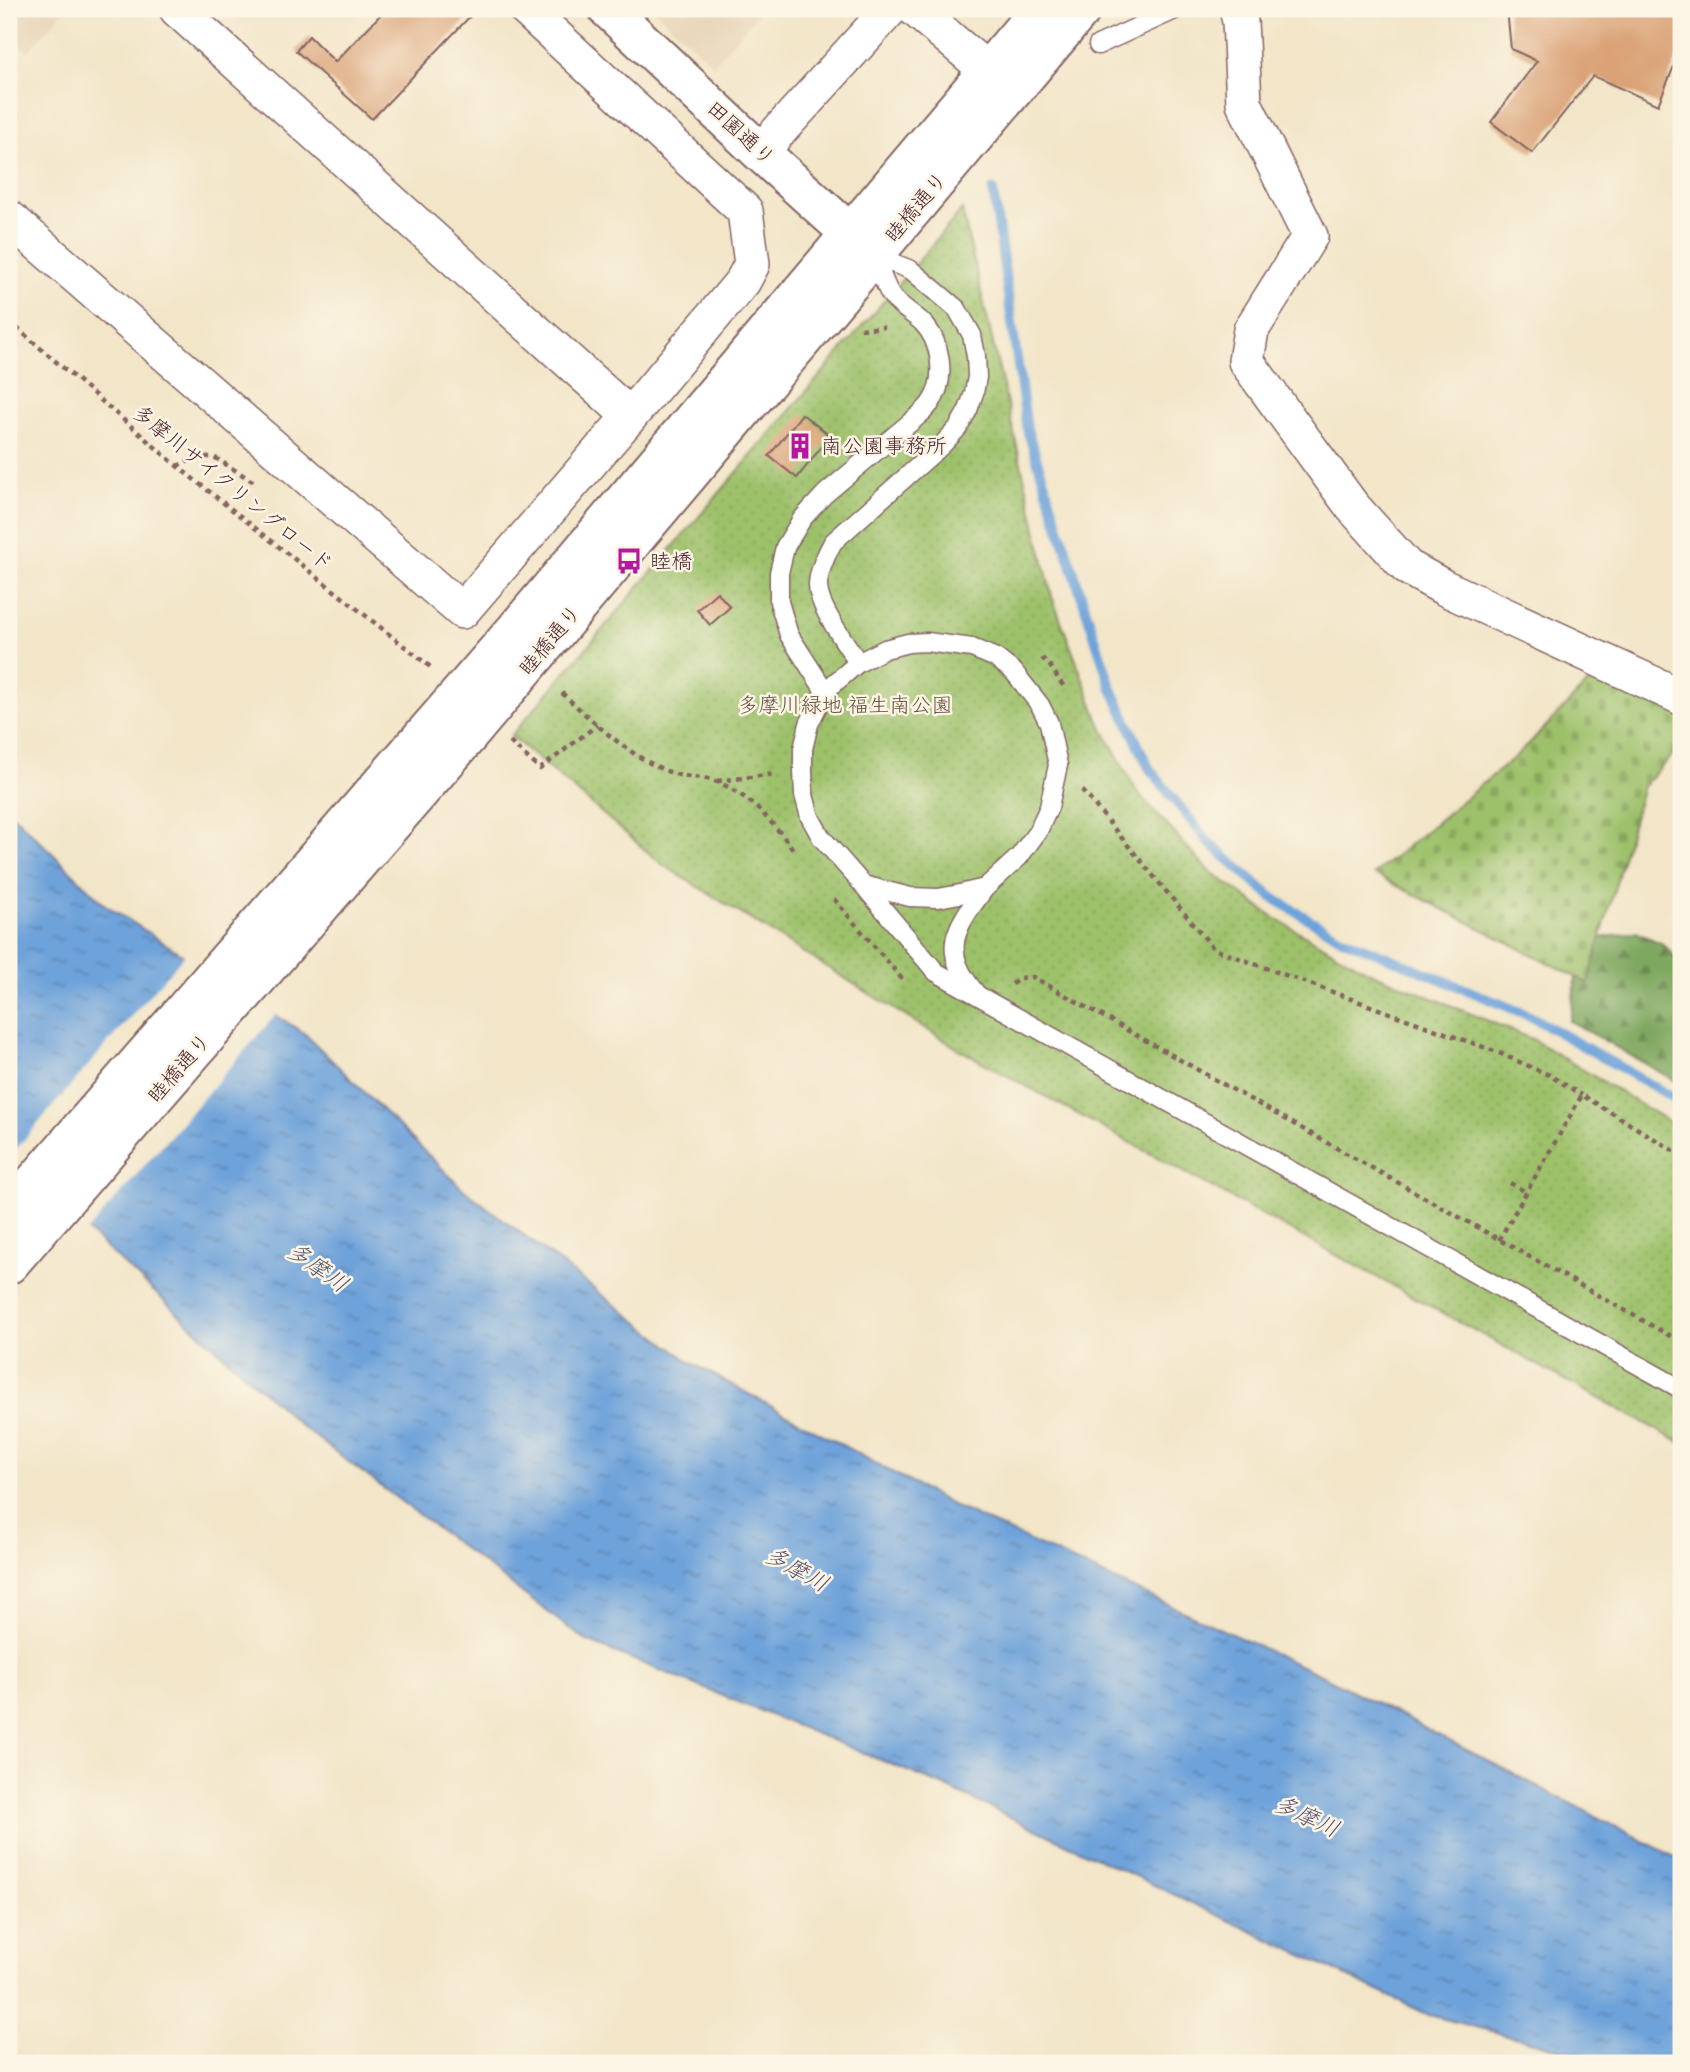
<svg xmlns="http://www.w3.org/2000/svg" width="1690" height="2072" font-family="'Patrick Hand','Klee One',sans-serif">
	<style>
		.built { fill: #e7d4b7 }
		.green { fill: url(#green-dots); stroke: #74704b; stroke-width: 2 }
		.forest { fill: url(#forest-firs); stroke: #646345; stroke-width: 2 }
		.cemetery { fill: url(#cemetery-stones); stroke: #74704b; stroke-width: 2 }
		.water { fill: url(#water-ripples); stroke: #5c6082; stroke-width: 2 }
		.pier { fill: #f2e5c8 }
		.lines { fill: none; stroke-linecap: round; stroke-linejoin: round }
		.stream { stroke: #6da2da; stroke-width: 10 }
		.building { fill: #daa276 }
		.service-casing { stroke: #856462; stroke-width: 21 }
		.minor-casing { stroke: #856462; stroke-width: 38 }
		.tertiary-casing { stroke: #856462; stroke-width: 42 }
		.primary-casing { stroke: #856462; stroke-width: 42 }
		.path { stroke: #856462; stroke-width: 4.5; stroke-dasharray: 5 5; stroke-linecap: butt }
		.service { stroke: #fff; stroke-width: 18 }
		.minor { stroke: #fff; stroke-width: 35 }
		.tertiary { stroke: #fff; stroke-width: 38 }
		.primary { stroke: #fff; stroke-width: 38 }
		.labels { text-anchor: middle; stroke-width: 5; stroke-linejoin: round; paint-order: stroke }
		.street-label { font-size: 21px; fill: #4a1f2b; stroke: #fcf5e5 }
		.poi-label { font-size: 21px; fill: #4a1f2b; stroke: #fcf5e5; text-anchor: start }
		.park-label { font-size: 21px; fill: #63503e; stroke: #fcf5e5 }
		.water-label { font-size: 23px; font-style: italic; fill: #585371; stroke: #fcf5e5 }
	</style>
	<defs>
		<pattern id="green-dots" width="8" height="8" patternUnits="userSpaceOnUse" patternTransform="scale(1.75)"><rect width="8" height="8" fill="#9dc16b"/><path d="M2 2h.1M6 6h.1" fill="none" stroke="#89a55d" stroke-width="1.8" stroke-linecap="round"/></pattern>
		<pattern id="forest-firs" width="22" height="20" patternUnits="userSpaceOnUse" patternTransform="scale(1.75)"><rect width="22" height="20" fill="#7ea75f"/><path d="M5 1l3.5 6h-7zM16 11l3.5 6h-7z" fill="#69874f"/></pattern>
		<pattern id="cemetery-stones" width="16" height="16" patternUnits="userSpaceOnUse" patternTransform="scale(1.75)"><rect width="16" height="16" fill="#9dc16b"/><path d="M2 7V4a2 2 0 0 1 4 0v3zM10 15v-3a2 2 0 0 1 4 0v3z" fill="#89a55d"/></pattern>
		<pattern id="water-ripples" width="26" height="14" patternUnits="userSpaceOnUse" patternTransform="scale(1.75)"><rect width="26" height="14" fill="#6da2da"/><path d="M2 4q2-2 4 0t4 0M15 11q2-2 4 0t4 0" fill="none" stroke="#5c83b1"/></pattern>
	</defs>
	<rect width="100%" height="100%" fill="#fcf5e5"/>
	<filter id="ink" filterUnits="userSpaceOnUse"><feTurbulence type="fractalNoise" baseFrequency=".0143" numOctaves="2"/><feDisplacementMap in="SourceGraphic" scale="14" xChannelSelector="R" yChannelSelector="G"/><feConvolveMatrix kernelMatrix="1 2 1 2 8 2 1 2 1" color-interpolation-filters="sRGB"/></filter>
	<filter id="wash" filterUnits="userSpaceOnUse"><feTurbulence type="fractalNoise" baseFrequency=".00686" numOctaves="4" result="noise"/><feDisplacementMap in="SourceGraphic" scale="28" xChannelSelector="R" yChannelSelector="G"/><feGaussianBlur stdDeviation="1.57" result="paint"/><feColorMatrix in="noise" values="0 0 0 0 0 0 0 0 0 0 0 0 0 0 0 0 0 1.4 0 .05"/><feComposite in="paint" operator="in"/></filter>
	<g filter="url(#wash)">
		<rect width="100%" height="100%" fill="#f2e5c8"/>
		<g class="built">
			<path d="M 9,9 L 65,9 L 28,52 L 9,35 Z"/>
			<path d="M 654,9 L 762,9 L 713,65 Z"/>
		</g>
		<path class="green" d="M 962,210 L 1052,597 L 1100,724 L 1137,792 L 1207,869 L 1276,919 L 1370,972 L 1532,1039 L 1681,1129 L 1681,1443 L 960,1050 L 663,865 L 511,736 Z"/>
		<path class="forest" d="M 1636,932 L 1663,944 L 1681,963 L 1681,1084 L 1570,1021 L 1581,941 Z"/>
		<path class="cemetery" d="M 1597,674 L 1681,713 L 1681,746 L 1643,786 L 1588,983 L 1374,874 L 1521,752 Z"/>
		<path class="water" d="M 9,811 L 104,904 L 305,1034 L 463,1189 L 690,1362 L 952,1505 L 1327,1678 L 1681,1860 L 1681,2063 L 1615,2063 L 1429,2015 L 942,1785 L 585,1640 L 301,1426 L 9,1159 Z"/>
		<path class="pier" d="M 186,953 L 278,1012 L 85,1234 L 9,1164 L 9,1157 Z"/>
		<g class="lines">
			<path class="stream" d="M 993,190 L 1027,429 L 1111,687 L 1149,768 L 1208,842 L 1273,898 L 1339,937 L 1530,1016 L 1681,1102"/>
		</g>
		<g id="blocks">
			<g class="building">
				<path d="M 386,9 L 477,9 L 372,119 L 296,51 L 309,36 L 335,62 Z"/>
				<path d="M 1507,9 L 1681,9 L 1681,49 L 1658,105 L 1593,76 L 1532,153 L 1491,122 L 1537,61 L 1511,49 Z"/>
				<path d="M 802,414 L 830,436 L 797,478 L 769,456 Z"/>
				<path d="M 717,592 L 730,607 L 710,625 L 697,610 Z"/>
			</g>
		</g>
	</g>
	<g filter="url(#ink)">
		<use href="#blocks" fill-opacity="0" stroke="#856462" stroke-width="2"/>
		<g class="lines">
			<g class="service-casing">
				<g id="service">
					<path d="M 1098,45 L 1177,9"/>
					<path d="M 927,642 L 972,648 L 996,658 L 1014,672 L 1040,705 L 1049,723 L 1058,765 L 1049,807 L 1038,831 L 1019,857 L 985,888 L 960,894 L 938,898 L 910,897 L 863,885 L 821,837 L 810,817 L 804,795 L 803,771 L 803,749 L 809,724 L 825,691 L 858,663 L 885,649 L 908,643 Z"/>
					<path d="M 825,691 L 789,635 L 779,602 L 779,573 L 785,547 L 802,519 L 825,494 L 918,416 C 922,413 926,409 930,404 C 947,381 942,342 922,322 C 912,313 896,304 889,292 C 883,281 879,268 875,256 L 911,270 L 957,309 L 972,335 L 976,356 L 977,377 L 974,393 L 968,410 L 958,428 L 942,445 L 833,542 C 826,555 819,569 818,584 C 817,607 846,642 858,663"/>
					<path d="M 863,885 L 936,972 L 1681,1389"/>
					<path d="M 975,992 C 938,949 957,926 985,888"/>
				</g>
			</g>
			<g class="minor-casing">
				<g id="minor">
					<path d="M 177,9 L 630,416 L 743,281 L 752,264 L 745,211 L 526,9"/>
					<path d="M 915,9 L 988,71"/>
					<path d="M 1237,9 L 1240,21 L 1244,103 L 1310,236 L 1251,330 L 1246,361 L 1352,506 L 1407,567 L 1445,588 L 1681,697"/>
					<path d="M 760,152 L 890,9"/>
					<path d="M 9,218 L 462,611 L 630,416"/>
				</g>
			</g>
			<g class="tertiary-casing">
				<path id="tertiary" d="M 608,9 L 760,152 L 874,255"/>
			</g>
			<g class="primary-casing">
				<g id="primary">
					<path d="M 9,1211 L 516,629 L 1040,9"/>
					<path d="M 9,1264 L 469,735 L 1082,9"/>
				</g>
			</g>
			<g class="path">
				<path d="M 9,321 L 177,466 L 433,669"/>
				<path d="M 861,329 L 884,327"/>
				<path d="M 177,466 L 198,457 L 214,457 L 254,482"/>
				<path d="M 1042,658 L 1050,666 L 1064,687"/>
				<path d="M 562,693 C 589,718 617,745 650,763 C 663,770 677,776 691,777 C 700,778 709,778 717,782 C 750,795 773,823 793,849"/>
				<path d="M 510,742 L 540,769 L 597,725"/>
				<path d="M 717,781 L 776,774"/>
				<path d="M 1082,790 L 1214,949 L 1497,1052 L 1549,1075 L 1582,1095"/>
				<path d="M 834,899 L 903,980"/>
				<path d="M 1012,984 L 1020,978 L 1033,977 L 1681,1342"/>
				<path d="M 1510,1183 L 1526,1192"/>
				<path d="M 1499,1240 L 1582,1095 L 1681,1155"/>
			</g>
			<use href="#service" class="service"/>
			<use href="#minor" class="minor"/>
			<use href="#tertiary" class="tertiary"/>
			<use href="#primary" class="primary"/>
		</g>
	</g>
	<defs>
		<g id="building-bare" transform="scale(2.1)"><path d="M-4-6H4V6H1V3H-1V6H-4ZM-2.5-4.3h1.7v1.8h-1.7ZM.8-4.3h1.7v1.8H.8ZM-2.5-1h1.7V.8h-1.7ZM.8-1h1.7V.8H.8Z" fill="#b5179e" stroke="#fcf5e5" stroke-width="2.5" paint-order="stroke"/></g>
		<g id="bus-bare" transform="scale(2.1)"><path d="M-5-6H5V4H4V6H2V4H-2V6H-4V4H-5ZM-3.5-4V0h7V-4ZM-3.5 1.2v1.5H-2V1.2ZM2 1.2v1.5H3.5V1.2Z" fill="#b5179e" stroke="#fcf5e5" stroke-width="2.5" paint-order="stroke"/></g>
	</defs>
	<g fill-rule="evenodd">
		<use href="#building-bare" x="800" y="446"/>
		<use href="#bus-bare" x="629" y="561"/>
	</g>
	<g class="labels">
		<g class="street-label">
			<text transform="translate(741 133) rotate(43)" y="7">田園通り</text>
			<text transform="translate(916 207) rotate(-50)" y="7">睦橋通り</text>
			<text transform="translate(233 488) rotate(39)" y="7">多摩川サイクリングロード</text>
			<text transform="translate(550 640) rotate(-50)" y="7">睦橋通り</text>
			<text transform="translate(179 1068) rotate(-49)" y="7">睦橋通り</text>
		</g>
		<g class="poi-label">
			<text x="821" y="453">南公園事務所</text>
			<text x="650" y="568">睦橋</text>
		</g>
		<g class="park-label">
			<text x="845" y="712">多摩川緑地 福生南公園</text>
		</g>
		<g class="water-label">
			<text transform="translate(318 1267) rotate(35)" y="8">多摩川</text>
			<text transform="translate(797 1569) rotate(29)" y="8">多摩川</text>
			<text transform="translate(1307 1816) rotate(25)" y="8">多摩川</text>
		</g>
	</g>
	<rect width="1690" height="2072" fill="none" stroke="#fcf5e5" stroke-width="35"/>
</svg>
